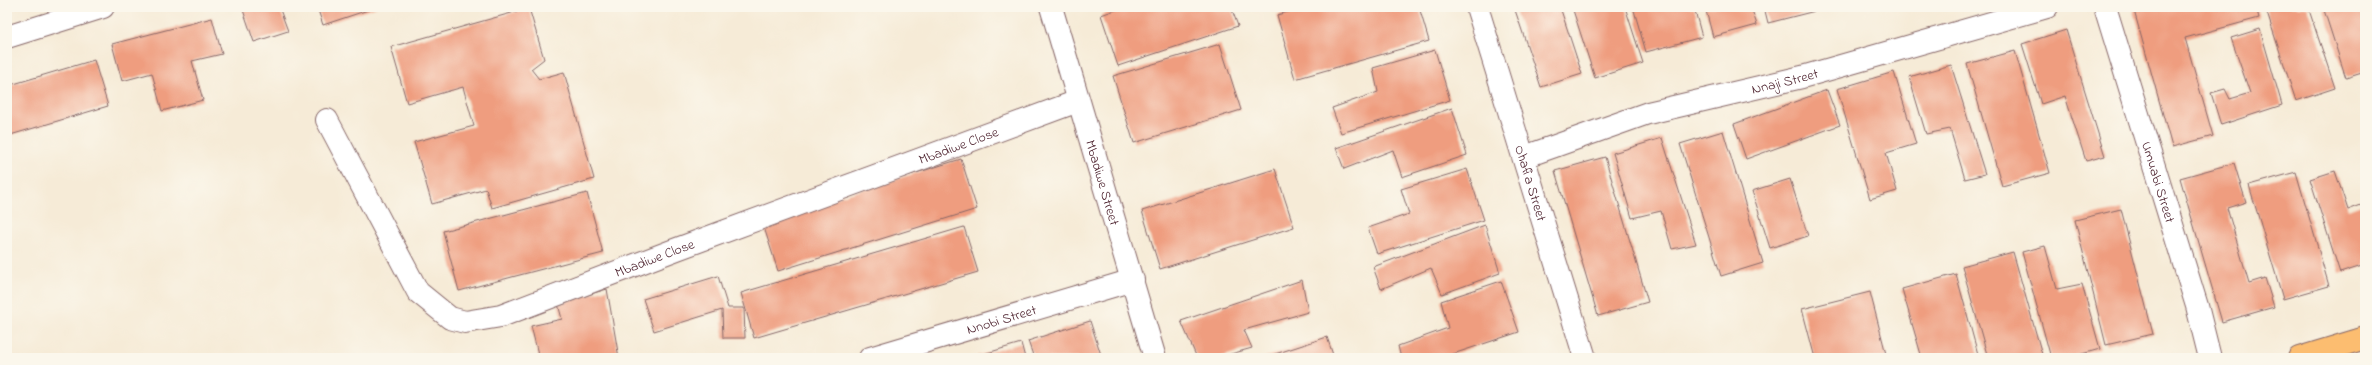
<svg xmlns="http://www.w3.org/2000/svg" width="2372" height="365" font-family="'Indie Flower',sans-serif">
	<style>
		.building { fill: #ef9d7f }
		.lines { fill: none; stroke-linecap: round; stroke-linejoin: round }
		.minor-casing { stroke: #866667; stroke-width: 24 }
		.primary-casing { stroke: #866667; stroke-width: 24 }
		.minor { stroke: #fff; stroke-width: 22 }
		.primary { stroke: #fcbd6f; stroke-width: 22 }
		.labels { text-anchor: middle; stroke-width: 3; stroke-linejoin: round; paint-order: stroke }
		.street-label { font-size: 14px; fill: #4a1f2b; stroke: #fbf7ec }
	</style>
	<rect width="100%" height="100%" fill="#fbf7ec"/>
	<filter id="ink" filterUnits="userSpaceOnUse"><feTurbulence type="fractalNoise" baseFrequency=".025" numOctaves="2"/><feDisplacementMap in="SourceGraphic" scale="8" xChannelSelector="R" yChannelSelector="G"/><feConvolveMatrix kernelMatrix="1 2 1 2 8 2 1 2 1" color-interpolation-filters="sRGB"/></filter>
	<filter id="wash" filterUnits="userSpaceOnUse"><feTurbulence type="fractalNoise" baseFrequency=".012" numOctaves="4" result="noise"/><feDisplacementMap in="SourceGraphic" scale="16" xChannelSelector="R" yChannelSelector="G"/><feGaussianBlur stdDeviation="0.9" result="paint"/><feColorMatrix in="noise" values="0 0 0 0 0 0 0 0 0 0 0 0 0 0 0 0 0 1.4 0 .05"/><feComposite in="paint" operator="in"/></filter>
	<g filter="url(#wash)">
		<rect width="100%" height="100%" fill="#f6ebd7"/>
		<g id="blocks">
			<g class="building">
				<path d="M 242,7 L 279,7 L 288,31 L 254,42 Z"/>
				<path d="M 317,7 L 377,7 L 323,25 Z"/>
				<path d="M 1124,7 L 1231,7 L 1238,26 L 1118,66 L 1101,15 Z"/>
				<path d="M 1305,7 L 1419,7 L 1429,41 L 1295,79 L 1277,15 Z"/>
				<path d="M 1514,7 L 1560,7 L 1582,74 L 1541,87 Z"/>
				<path d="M 1572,7 L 1625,7 L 1643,63 L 1595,78 Z"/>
				<path d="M 1633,7 L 1694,7 L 1702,37 L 1646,52 Z"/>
				<path d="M 1705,7 L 1751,7 L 1757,25 L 1713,37 Z"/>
				<path d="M 1764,7 L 1818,7 L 1819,10 L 1768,23 Z"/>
				<path d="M 2133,7 L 2256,7 L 2259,18 L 2185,38 L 2213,136 L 2172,147 Z"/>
				<path d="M 2265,7 L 2308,7 L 2335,88 L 2296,101 Z"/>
				<path d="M 2323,7 L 2365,7 L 2365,72 L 2346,78 Z"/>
				<path d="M 529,8 L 544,59 L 531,69 L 539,79 L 564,72 L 594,179 L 492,208 L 486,189 L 432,204 L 414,142 L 474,126 L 463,87 L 407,103 L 391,47 Z"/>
				<path d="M 212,18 L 222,54 L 192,61 L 203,100 L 162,111 L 152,73 L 122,81 L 112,44 Z"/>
				<path d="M 2260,29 L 2282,105 L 2221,125 L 2211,93 L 2225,89 L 2230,99 L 2250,93 L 2231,38 Z"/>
				<path d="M 2066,30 L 2105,156 L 2086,161 L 2065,96 L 2041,104 L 2022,44 Z"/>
				<path d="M 1220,44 L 1241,110 L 1134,143 L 1113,76 Z"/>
				<path d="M 1435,50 L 1450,100 L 1341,133 L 1332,108 L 1378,92 L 1373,68 Z"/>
				<path d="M 2015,51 L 2050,173 L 2002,186 L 1967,64 Z"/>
				<path d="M 94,60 L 108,106 L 7,136 L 7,86 Z"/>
				<path d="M 1951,65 L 1985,174 L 1965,179 L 1950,129 L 1926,134 L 1909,77 Z"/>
				<path d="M 1894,72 L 1916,144 L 1886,153 L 1897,191 L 1870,199 L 1837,89 Z"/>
				<path d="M 1827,90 L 1840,125 L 1746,159 L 1734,124 Z"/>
				<path d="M 1452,108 L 1467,155 L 1402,177 L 1393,150 L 1344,169 L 1336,148 Z"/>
				<path d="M 1723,131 L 1763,263 L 1721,276 L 1680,144 Z"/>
				<path d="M 1662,138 L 1696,244 L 1672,249 L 1661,211 L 1632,218 L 1613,153 Z"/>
				<path d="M 1605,157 L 1648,302 L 1598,316 L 1555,171 Z"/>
				<path d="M 961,159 L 977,209 L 778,271 L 762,221 Z"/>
				<path d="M 2234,163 L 2246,202 L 2227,208 L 2249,283 L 2265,278 L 2274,307 L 2222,322 L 2180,178 Z"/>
				<path d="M 1275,169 L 1294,227 L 1160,269 L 1142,211 Z"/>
				<path d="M 1467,169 L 1484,220 L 1377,254 L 1368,228 L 1409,214 L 1401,189 Z"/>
				<path d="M 2335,171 L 2348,210 L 2361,205 L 2365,216 L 2365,265 L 2340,273 L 2310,179 Z"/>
				<path d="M 2296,172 L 2329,286 L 2283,299 L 2249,185 Z"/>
				<path d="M 1790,179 L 1808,236 L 1770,248 L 1752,191 Z"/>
				<path d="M 587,193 L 603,253 L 459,291 L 443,231 Z"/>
				<path d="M 2121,209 L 2153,334 L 2106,345 L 2075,220 Z"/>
				<path d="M 1485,225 L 1500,273 L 1442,294 L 1431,268 L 1381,289 L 1373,267 Z"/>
				<path d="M 964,227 L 978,272 L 754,338 L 741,293 Z"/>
				<path d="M 2045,246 L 2057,289 L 2082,284 L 2100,349 L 2067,358 L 2051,358 L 2022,252 Z"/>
				<path d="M 2013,252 L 2043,358 L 1988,358 L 1962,266 Z"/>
				<path d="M 1956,274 L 1979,358 L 1922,358 L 1902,289 Z"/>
				<path d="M 718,276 L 728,308 L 744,308 L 745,338 L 723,338 L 722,310 L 654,331 L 643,299 Z"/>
				<path d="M 1302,280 L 1308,312 L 1244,330 L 1252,348 L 1217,358 L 1197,358 L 1181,321 Z"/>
				<path d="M 1501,281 L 1519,332 L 1441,358 L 1401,358 L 1398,346 L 1448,328 L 1441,301 Z"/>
				<path d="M 607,289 L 619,358 L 539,358 L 531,326 L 562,319 L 558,304 Z"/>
				<path d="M 1870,292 L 1887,358 L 1815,358 L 1802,309 Z"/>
				<path d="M 1090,321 L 1102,358 L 1034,358 L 1028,341 Z"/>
				<path d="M 1327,337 L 1334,358 L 1263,358 Z"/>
				<path d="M 1021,343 L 1025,358 L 978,358 L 977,356 Z"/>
			</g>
		</g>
	</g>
	<g filter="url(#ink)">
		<use href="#blocks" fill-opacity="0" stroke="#866667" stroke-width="1"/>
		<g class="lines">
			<g class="minor-casing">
				<g id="minor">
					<path id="s1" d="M 1051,7 L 1155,358"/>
					<path id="s2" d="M 1477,7 L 1585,358"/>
					<path id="s3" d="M 2105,7 L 2197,306 L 2210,358"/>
					<path d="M 7,37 L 103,7"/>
					<path id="s4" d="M 327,120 L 418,292 L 450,318 L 465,322 L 501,316 L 677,249 L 1078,101"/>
					<path id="s5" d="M 1524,157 L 1648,113 L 1802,77 L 2047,7"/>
					<path id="s6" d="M 870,358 L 1133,280"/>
				</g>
			</g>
			<g class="primary-casing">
				<path id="primary" d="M 2299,358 L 2365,338"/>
			</g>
			<use href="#minor" class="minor"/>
			<use href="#primary" class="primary"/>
		</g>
	</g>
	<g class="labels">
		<g class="street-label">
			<text dy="5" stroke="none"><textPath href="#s5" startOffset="272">Nnaji Street</textPath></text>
			<text dy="5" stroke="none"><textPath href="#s4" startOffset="776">Mbadiwe Close</textPath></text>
			<text dy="5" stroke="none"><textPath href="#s2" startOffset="184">Ohafia Street</textPath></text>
			<text dy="5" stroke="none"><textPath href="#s3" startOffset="183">Umuabi Street</textPath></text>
			<text dy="5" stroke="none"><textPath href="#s1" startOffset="183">Mbadiwe Street</textPath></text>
			<text dy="5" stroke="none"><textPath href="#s4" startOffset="452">Mbadiwe Close</textPath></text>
			<text dy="5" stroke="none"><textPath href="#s6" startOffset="137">Nnobi Street</textPath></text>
		</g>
	</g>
	<rect width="2372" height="365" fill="none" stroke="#fbf7ec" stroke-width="24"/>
</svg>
